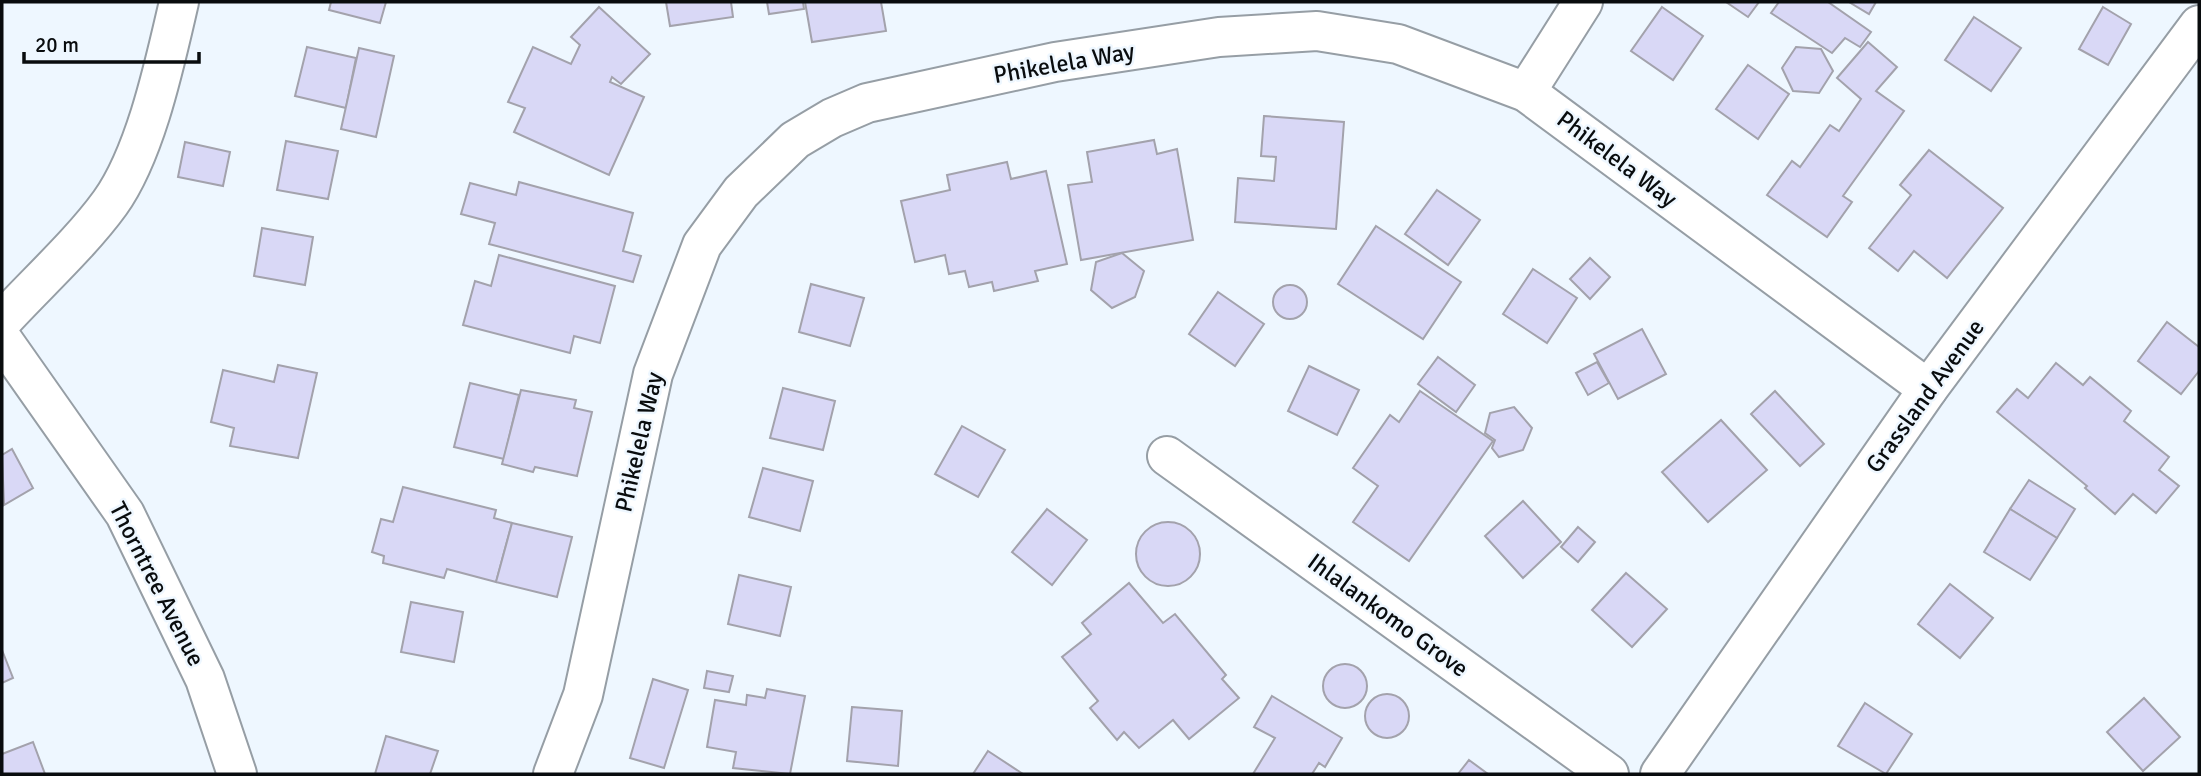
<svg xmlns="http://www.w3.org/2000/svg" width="2201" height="776" font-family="Signika,sans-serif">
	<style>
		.building { fill: #d9d8f6; stroke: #a3a2ac; stroke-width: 2 }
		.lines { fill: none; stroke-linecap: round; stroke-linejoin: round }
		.minor-casing { stroke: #969ea5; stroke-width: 42 }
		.minor { stroke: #fff; stroke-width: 38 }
		.labels { text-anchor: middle; stroke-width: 5; stroke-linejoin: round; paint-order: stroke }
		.street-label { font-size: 24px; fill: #090c0e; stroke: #eef7ff }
	</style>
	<rect width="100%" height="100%" fill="#eef7ff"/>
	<g class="building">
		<path d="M 331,2 L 386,2 L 380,23 L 329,10 Z"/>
		<path d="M 666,2 L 731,2 L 733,17 L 670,26 Z"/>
		<path d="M 767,2 L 803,2 L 804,9 L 769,14 Z"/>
		<path d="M 805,2 L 881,2 L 886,31 L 812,42 Z"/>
		<path d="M 1726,2 L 1759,2 L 1748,17 Z"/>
		<path d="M 1779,2 L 1828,2 L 1871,32 L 1860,47 L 1845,38 L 1832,53 L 1771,13 Z"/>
		<path d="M 1849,2 L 1876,2 L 1869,14 Z"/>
		<path d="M 599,7 L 650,54 L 621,84 L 612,77 L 610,82 L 644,97 L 609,175 L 514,132 L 525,108 L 508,102 L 533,47 L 571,64 L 580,45 L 571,37 Z"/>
		<path d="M 1662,7 L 1703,36 L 1673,80 L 1631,51 Z"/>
		<path d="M 2103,7 L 2131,24 L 2108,65 L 2079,49 Z"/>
		<path d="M 1974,17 L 2021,48 L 1991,91 L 1945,60 Z"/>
		<path d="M 1868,42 L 1897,67 L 1876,91 L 1904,111 L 1843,196 L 1852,202 L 1827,237 L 1767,195 L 1792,161 L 1800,167 L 1830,125 L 1839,131 L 1861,99 L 1837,78 Z"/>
		<path d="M 307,47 L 356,58 L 346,108 L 295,96 Z"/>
		<path d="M 1796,47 L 1821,49 L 1833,71 L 1819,93 L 1793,91 L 1782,68 Z"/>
		<path d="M 359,48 L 394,56 L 376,137 L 341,129 Z"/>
		<path d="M 1748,65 L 1789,94 L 1758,139 L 1716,109 Z"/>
		<path d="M 1264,116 L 1344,122 L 1336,229 L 1235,222 L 1238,178 L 1274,181 L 1276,157 L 1261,156 Z"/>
		<path d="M 1154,140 L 1157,154 L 1177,149 L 1193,240 L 1081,260 L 1068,185 L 1092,182 L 1087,152 Z"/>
		<path d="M 286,141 L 338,151 L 328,199 L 277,190 Z"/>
		<path d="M 185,142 L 230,152 L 223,186 L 178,177 Z"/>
		<path d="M 1929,150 L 2003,208 L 1947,278 L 1914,251 L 1898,271 L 1869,248 L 1911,195 L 1900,185 Z"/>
		<path d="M 1007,162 L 1011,179 L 1046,171 L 1067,264 L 1035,271 L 1038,281 L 994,291 L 992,282 L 969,287 L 965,271 L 949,274 L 945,255 L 915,262 L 901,201 L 950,190 L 947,175 Z"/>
		<path d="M 519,182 L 633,213 L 623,251 L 641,256 L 633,282 L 489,244 L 495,223 L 461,214 L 470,183 L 516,195 Z"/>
		<path d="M 1437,190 L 1480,220 L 1448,265 L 1405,234 Z"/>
		<path d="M 1376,226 L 1461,282 L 1423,339 L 1338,284 Z"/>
		<path d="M 262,228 L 313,237 L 305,285 L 254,276 Z"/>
		<path d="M 1122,253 L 1144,271 L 1135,297 L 1112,308 L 1091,290 L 1096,262 Z"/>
		<path d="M 499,255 L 615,286 L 600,343 L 574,336 L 570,353 L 463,325 L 475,281 L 491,286 Z"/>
		<path d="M 1590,258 L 1610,277 L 1590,299 L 1570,279 Z"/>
		<path d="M 1533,269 L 1577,298 L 1547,343 L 1503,314 Z"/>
		<path d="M 811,284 L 864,298 L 850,346 L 799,332 Z"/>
		<circle cx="1290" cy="302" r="17"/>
		<path d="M 1218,292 L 1264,324 L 1235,366 L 1189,334 Z"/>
		<path d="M 2167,322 L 2199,347 L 2199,371 L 2181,394 L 2138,361 Z"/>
		<path d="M 1642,329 L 1666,374 L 1618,399 L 1594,354 Z"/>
		<path d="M 1438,357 L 1475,385 L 1456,412 L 1418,384 Z"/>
		<path d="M 1597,362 L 1609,383 L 1588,395 L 1576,373 Z"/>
		<path d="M 2056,363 L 2083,385 L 2090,377 L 2131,411 L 2124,421 L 2169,457 L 2159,470 L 2179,486 L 2156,513 L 2133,494 L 2115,514 L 2085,488 L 2087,486 L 1997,412 L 2017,389 L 2028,398 Z"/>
		<path d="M 278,365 L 317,373 L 298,458 L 230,446 L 234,428 L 211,422 L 223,370 L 274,382 Z"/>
		<path d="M 1309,366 L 1359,390 L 1337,435 L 1288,411 Z"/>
		<path d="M 470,383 L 519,395 L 504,459 L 454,447 Z"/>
		<path d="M 783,388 L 835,401 L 823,450 L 770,438 Z"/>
		<path d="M 521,390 L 576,400 L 574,408 L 592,412 L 577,476 L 535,467 L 533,472 L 502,464 Z"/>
		<path d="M 1420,391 L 1493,441 L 1409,561 L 1353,522 L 1378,486 L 1353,468 L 1390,415 L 1399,422 Z"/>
		<path d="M 1775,391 L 1824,444 L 1800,466 L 1751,414 Z"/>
		<path d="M 1514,407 L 1532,428 L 1523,450 L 1499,457 L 1492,448 L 1495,440 L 1485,433 L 1490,413 Z"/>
		<path d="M 1721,420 L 1767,470 L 1708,522 L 1662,472 Z"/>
		<path d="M 962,426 L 1005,450 L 978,497 L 935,474 Z"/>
		<path d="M 12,449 L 33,488 L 4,505 L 2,455 Z"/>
		<path d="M 763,468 L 813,481 L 800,531 L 749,517 Z"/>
		<path d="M 2029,480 L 2075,509 L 2057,538 L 2010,509 Z"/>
		<path d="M 403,487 L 496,510 L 494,518 L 512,523 L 496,582 L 447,569 L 444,578 L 383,563 L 384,556 L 372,552 L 381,519 L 393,522 Z"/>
		<path d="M 1523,501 L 1561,542 L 1523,578 L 1485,536 Z"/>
		<path d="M 1047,509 L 1087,540 L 1052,585 L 1012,552 Z"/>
		<path d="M 2010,509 L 2057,538 L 2030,580 L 1984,552 Z"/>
		<circle cx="1168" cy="554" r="32"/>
		<path d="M 512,523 L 572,537 L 557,597 L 496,582 Z"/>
		<path d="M 1578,527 L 1595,542 L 1578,562 L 1561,547 Z"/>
		<path d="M 1626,573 L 1667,609 L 1632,647 L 1592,610 Z"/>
		<path d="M 739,575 L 791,587 L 780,636 L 728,624 Z"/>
		<path d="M 1129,583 L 1163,623 L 1175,614 L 1226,675 L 1222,679 L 1239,698 L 1189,739 L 1173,720 L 1139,748 L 1124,732 L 1117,740 L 1090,708 L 1098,701 L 1062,657 L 1091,634 L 1082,623 Z"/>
		<path d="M 1950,584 L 1993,618 L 1960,658 L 1918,624 Z"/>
		<path d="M 411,602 L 463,612 L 454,662 L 401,652 Z"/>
		<path d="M 2,650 L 13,678 L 2,683 Z"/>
		<circle cx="1345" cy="686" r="22"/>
		<path d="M 707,671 L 733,676 L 729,692 L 704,688 Z"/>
		<path d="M 653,679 L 688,690 L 664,768 L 630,758 Z"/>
		<path d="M 767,689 L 805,696 L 790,774 L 733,768 L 736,752 L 707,747 L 715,700 L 746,705 L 747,695 L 765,698 Z"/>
		<circle cx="1387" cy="716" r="22"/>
		<path d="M 1272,696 L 1342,738 L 1325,767 L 1319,763 L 1312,774 L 1253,774 L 1275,738 L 1254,727 Z"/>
		<path d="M 2144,698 L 2180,737 L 2143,771 L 2107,732 Z"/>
		<path d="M 1865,703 L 1912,734 L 1886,774 L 1838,746 Z"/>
		<path d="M 852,707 L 902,711 L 898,766 L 847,761 Z"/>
		<path d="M 386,736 L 438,751 L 430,774 L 375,774 Z"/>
		<path d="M 33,742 L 45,774 L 2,774 L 2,754 Z"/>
		<path d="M 988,751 L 1023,774 L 973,774 Z"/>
		<path d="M 1469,760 L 1488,774 L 1458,774 Z"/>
	</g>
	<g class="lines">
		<g class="minor-casing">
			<g id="minor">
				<path d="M 1526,92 L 1583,2"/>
				<path d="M 2,321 C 36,284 81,243 110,203 C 146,153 165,62 179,2"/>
				<path d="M 2,339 L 125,514 L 205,679 L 237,774"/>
				<path d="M 1167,456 L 1609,774"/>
				<path d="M 553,774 L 583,695 L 653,374 L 702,245 L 741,192 L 795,140 L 832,118 L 867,103 L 1055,62 L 1219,37 L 1317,31 L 1398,44 L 1526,92 L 1928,389"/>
				<path d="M 1660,774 L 1928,389 L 2199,25"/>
			</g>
		</g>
		<use href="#minor" class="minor"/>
	</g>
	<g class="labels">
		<g class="street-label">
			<text transform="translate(1064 63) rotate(-10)" y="8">Phikelela Way</text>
			<text transform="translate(1617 159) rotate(37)" y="8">Phikelela Way</text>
			<text transform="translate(1925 396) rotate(-54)" y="8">Grassland Avenue</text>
			<text transform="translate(639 442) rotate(-77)" y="8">Phikelela Way</text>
			<text transform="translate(157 584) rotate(63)" y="8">Thorntree Avenue</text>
			<text transform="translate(1388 615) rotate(36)" y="8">Ihlalankomo Grove</text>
		</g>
	</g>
	<rect width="2201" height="776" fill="none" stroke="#090c0e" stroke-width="7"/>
	<path d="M24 52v10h175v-10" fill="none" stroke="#090c0e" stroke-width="3.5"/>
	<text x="35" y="52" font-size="21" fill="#090c0e" stroke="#eef7ff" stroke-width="5" paint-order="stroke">20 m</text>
</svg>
